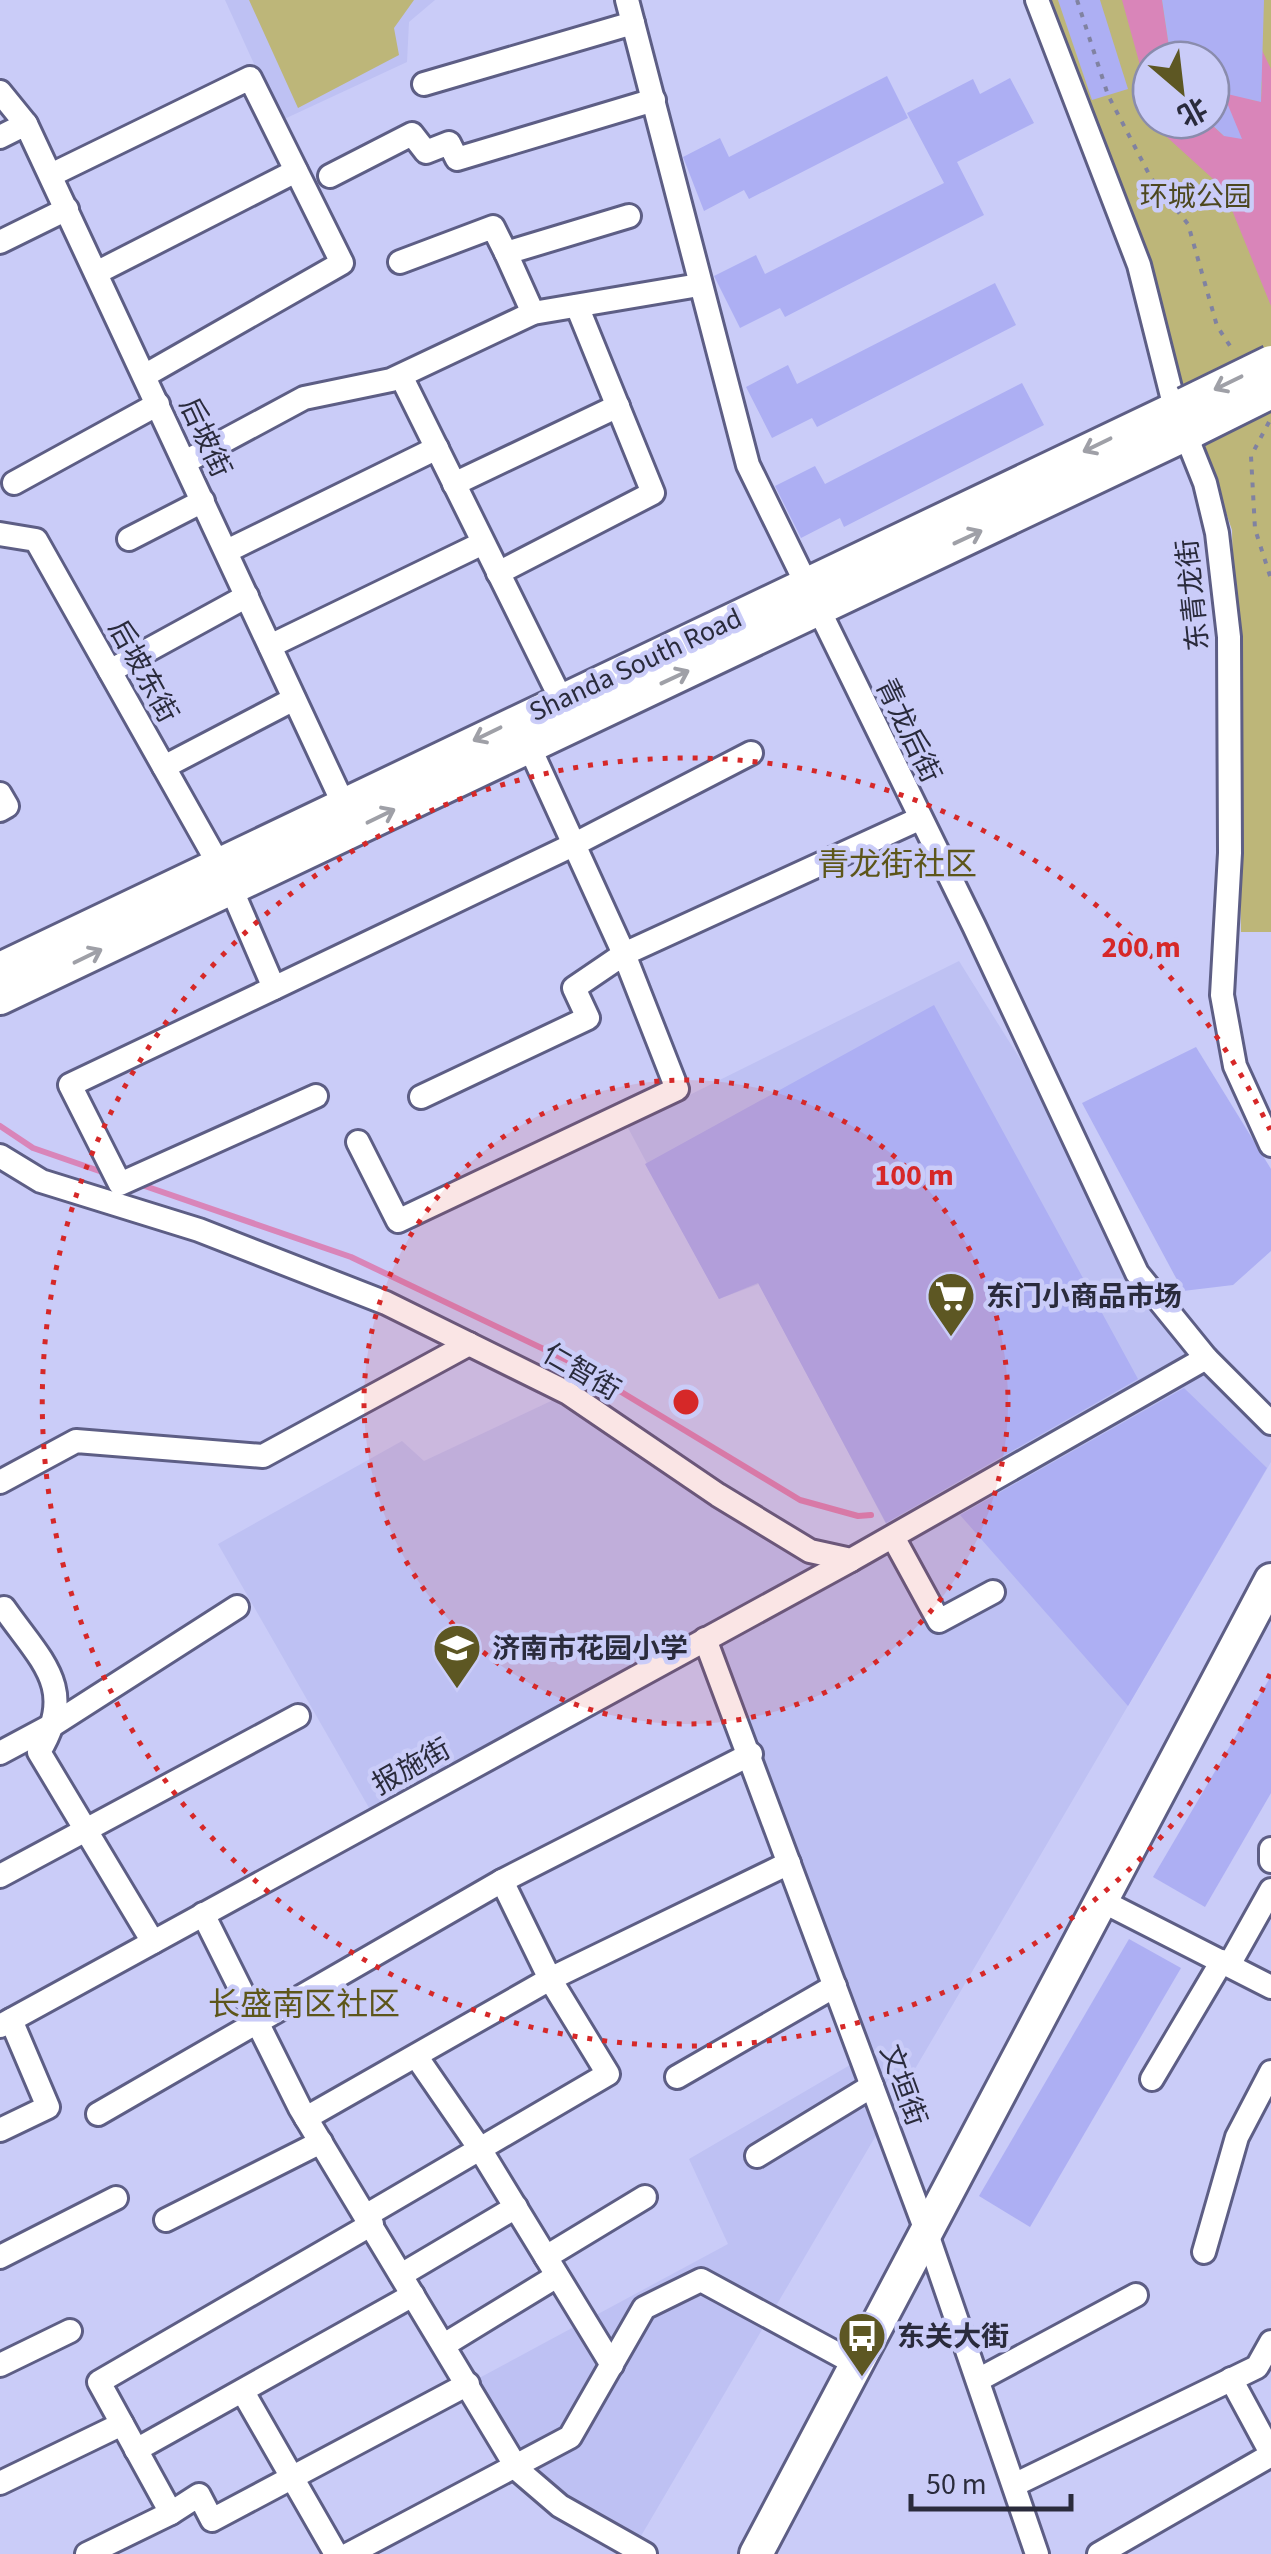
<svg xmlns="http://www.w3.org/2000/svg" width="1271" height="2554" font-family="'Source Sans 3','Noto Sans SC',sans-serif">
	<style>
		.built { fill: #bec1f3 }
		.green { fill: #bdb679; fill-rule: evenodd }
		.water { fill: #d985b9 }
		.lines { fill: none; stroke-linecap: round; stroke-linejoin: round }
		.stream { stroke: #d985b9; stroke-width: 6 }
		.building { fill: #adaff3 }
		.street-casing { stroke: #5d5e85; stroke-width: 28 }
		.secondary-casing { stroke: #5d5e85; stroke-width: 38 }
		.path { stroke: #8082a1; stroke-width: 4; stroke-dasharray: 5 8; stroke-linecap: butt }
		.street { stroke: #fff; stroke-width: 22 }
		.secondary { stroke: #fff; stroke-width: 32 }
		.secondary-bridge-casing { stroke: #5d5e85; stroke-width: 38; stroke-linecap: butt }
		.secondary-bridge { stroke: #fff; stroke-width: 32 }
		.oneway { stroke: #9fa0a7 }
		.ring { fill: none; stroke: #d62828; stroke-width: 5; stroke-dasharray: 5 10 }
		.labels { text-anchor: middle; stroke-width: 9; stroke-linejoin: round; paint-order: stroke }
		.park-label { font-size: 28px; fill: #4d481f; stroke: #caccf8 }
		.street-label { font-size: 28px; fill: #2a2b3c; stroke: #caccf8 }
		.poi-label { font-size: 28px; font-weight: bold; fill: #2a2b3c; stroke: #caccf8; text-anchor: start }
		.quarter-label { font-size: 32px; fill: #5d561a; stroke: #caccf8 }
		.centre { fill: #d62828; stroke: #caccf8; stroke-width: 5 }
		.ring-label { font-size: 30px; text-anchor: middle; font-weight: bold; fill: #d62828; stroke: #caccf8; stroke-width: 9; stroke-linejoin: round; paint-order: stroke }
	</style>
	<rect width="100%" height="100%" fill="#caccf8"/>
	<g class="built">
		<path d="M 225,0 L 435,0 L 409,22 L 407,62 L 280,121 Z"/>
		<path d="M 959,961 L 1206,1358 L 1271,1418 L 1271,1462 L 634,2548 L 560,2506 L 468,2384 L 728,2244 L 689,2159 L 862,2058 L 706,1640 L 376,1820 L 218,1544 L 402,1441 L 424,1461 L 568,1393 L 851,1560 L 893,1537 L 759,1284 L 719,1299 L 627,1126 Z"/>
	</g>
	<g class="green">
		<path d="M 249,0 L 414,0 L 394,28 L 399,55 L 298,108 Z"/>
		<path d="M 1035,0 L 1271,0 L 1271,932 L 1241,932 L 1232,530 L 1103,158 ZM 1151,60 L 1211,60 L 1211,120 L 1151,120 Z"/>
	</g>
	<g class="water">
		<path d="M 1122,0 L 1162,0 L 1171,60 L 1151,60 L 1151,105 Z"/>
		<path d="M 1184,0 L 1251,100 L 1261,101 L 1262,83 L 1238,0 L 1271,69 L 1271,306 L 1223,188 L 1158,129 L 1155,120 L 1206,120 L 1224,136 L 1211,60 Z"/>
	</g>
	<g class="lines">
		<g class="stream">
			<path d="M 0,1126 L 33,1148 L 108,1174"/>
			<path d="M 139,1184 L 351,1257 L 575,1364 L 800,1500 L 858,1516 L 871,1515"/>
		</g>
	</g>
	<g class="building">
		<path d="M 1058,0 L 1100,0 L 1128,89 L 1092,100 Z"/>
		<path d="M 1162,0 L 1264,0 L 1261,102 L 1223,93 L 1242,139 L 1224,136 L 1211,124 L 1211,60 L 1171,60 Z"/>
		<path d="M 887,76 L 908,118 L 749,199 L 744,190 L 704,211 L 683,157 L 720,138 L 729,157 Z"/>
		<path d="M 1010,78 L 1034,123 L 957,162 L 984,215 L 785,317 L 780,308 L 740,328 L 714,276 L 756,255 L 765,274 L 944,183 L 907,113 L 973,79 L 980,94 Z"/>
		<path d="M 995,283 L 1016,325 L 817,427 L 812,418 L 772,438 L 746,387 L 788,365 L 797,384 Z"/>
		<path d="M 1022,383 L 1044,425 L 844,527 L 840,518 L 801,538 L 775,486 L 815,466 L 825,484 Z"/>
		<path d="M 934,1005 L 1138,1379 L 886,1523 L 758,1283 L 719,1299 L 645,1164 Z"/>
		<path d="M 1196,1047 L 1271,1169 L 1271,1251 L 1233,1285 L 1183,1291 L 1082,1103 Z"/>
		<path d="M 1184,1388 L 1267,1468 L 1128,1706 L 960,1515 Z"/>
		<path d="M 1271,1676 L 1271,1793 L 1205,1907 L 1153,1877 Z"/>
		<path d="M 1129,1939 L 1181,1968 L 1030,2227 L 979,2196 Z"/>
	</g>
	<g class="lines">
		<g class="street-casing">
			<g id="street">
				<path d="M 627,0 L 748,465 L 974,926 L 1137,1273 L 1206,1358 L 1271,1423"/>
				<path d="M 1037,0 L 1139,265 L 1175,408 L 1205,483 L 1217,533 L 1229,637 L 1230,853 L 1222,995 L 1235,1066 L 1271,1145"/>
				<path d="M 424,84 L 633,23"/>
				<path d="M 0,92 L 26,124"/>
				<path d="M 0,137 L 26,124 L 343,803"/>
				<path d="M 51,175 L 250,78 L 342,263 L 151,372"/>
				<path d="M 330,176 L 412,134 L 426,152 L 449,143 L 457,159 L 654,100"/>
				<path d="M 0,242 L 67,209"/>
				<path d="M 400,262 L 493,227 L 506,253"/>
				<path d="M 96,273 L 296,171"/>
				<path d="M 533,313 L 506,253 L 629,216"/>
				<path d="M 401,376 L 561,699"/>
				<path d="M 185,462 L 304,398 L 391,380 L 533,313 L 699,285"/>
				<path d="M 14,483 L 158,404"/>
				<path d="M 454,484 L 618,406"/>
				<path d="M 0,534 L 36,540 L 218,863"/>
				<path d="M 129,539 L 203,501"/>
				<path d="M 227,551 L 437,448"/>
				<path d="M 498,573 L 653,493 L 577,306"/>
				<path d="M 270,646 L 483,543"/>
				<path d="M 110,671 L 247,596"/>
				<path d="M 529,746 L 624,954 L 919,819"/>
				<path d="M 164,767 L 294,699"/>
				<path d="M 0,794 L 7,806 L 0,810"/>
				<path d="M 231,888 L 274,988 L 575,844 L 751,753"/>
				<path d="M 274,988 L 70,1085 L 120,1184 L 316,1096"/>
				<path d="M 358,1142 L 398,1221 L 677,1089 L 624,954 L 574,988 L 588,1018 L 421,1097"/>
				<path d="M 0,1156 L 41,1181 L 199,1230 L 386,1303 L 568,1393 L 718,1495 L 810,1551 L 851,1560 L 1206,1358"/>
				<path d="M 0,1482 L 76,1441 L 263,1456 L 469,1344"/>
				<path d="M 893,1537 L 939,1621 L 993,1592"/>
				<path d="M 0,1610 L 4,1608 C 41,1661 78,1688 39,1752 L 153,1942"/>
				<path d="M 705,1639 L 925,2228 L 1037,2554"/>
				<path d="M 0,1753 L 56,1723 L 237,1607"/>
				<path d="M 1271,1849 L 1271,1861"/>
				<path d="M 0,1876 L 298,1716"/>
				<path d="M 1102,1901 L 1271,1987"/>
				<path d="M 203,1914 L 300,2108 L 518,2470 L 560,2506 L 645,2554"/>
				<path d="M 1229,1965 L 1271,1890"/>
				<path d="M 0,2026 L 851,1560"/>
				<path d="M 416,2056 L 480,2149 L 612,2365"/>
				<path d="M 677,2077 L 835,1986"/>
				<path d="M 1152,2079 L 1222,1961"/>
				<path d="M 98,2114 L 502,1881 L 751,1754"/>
				<path d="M 306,2118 L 550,1979 L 789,1863"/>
				<path d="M 0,2130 L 48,2107 L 11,2020"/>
				<path d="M 757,2156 L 872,2086"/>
				<path d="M 367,2215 L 608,2074 L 550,1979 L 502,1881"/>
				<path d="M 166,2220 L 321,2142"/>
				<path d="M 1204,2252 L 1237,2137 L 1271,2072"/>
				<path d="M 0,2257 L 116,2198"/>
				<path d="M 546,2257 L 645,2197"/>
				<path d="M 401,2275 L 516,2207"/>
				<path d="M 444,2345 L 557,2276"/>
				<path d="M 0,2365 L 70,2331"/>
				<path d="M 1231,2379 L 1271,2453"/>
				<path d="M 978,2380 L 1136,2295"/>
				<path d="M 243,2392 L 336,2554"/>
				<path d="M 136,2450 L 413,2295"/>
				<path d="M 0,2483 L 122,2424"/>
				<path d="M 1014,2485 L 1257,2367 L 1271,2342"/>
				<path d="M 171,2513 L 199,2495 L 212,2520 L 468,2384"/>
				<path d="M 87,2554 L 171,2513 L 99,2382 L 372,2224"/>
				<path d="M 349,2554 L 570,2437 L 644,2308 L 701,2280 L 856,2364"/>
				<path d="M 1099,2554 L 1271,2455"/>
			</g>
		</g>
		<g class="secondary-casing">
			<g id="secondary">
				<path d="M 0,969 L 1185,404"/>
				<path d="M 0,998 L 1195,430"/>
				<path d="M 756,2554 L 1271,1580"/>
			</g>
		</g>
		<g class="path">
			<path d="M 1077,0 L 1108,95 L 1151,178 L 1188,224 L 1217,326 L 1234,352"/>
			<path d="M 1269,422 L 1251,456 L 1255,529 L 1271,579"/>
		</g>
		<use href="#street" class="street"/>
		<use href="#secondary" class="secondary"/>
		<g class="secondary-bridge-casing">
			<g id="secondary-bridge">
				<path d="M 1185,404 L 1271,362"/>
				<path d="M 1195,430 L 1271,392"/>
			</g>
		</g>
		<use href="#secondary-bridge" class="secondary-bridge"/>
	</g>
	<defs><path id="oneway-shaft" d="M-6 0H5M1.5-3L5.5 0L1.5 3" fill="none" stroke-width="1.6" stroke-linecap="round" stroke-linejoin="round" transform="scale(2.5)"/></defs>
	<g class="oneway">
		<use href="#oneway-shaft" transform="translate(1228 383) rotate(154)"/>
		<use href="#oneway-shaft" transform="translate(1097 445) rotate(154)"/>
		<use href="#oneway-shaft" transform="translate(968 537) rotate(-25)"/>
		<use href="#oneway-shaft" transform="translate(675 677) rotate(-25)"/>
		<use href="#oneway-shaft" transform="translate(487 734) rotate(154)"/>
		<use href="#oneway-shaft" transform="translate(381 816) rotate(-26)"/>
		<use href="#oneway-shaft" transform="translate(88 956) rotate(-26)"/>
	</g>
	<circle cx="686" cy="1402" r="322" fill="#d62828" fill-opacity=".12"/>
	<g class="ring">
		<circle cx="686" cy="1402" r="322"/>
		<path d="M1270 1674A644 644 0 1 1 1270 1130"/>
	</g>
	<defs>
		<g id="supermarket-pin" transform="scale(2.5)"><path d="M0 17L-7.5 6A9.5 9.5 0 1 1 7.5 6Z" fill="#5d5723" stroke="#caccf8"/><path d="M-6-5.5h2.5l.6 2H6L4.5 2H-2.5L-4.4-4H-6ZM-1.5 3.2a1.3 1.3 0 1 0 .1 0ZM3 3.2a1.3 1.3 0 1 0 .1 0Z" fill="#fff"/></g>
		<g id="school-pin" transform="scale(2.5)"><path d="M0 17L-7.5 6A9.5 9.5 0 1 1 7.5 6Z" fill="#5d5723" stroke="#caccf8"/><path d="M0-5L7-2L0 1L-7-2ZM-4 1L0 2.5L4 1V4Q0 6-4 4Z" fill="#fff"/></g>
		<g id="bus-pin" transform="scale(2.5)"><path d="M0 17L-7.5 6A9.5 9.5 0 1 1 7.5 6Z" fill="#5d5723" stroke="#caccf8"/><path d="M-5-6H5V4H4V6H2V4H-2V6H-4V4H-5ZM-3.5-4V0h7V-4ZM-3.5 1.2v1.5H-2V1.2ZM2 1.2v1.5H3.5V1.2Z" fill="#fff"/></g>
	</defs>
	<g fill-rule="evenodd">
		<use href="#supermarket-pin" x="951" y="1296"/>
		<use href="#school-pin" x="457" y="1648"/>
		<use href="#bus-pin" x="862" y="2336"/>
	</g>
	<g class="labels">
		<g class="park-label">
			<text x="1196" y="206">环城公园</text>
		</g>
		<g class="street-label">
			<text transform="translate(206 437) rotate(65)" y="10">后坡街</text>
			<text transform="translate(1192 595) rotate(-96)" y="10">东青龙街</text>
			<text transform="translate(635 664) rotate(-25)" y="10">Shanda South Road</text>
			<text transform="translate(144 671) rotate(61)" y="10">后坡东街</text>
			<text transform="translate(909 730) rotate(64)" y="10">青龙后街</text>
			<text transform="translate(582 1371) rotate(30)" y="10">仁智街</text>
			<text transform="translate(411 1766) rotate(-29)" y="10">报施街</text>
			<text transform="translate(904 2085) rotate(70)" y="10">文垣街</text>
		</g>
		<g class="poi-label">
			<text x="986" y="1306">东门小商品市场</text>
			<text x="492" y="1658">济南市花园小学</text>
			<text x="897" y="2346">东关大街</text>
		</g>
		<g class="quarter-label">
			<text x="897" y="875">青龙街社区</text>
			<text x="304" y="2015">长盛南区社区</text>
		</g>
	</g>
	<circle cx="686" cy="1402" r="15" class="centre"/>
	<g class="ring-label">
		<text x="1141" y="957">200 m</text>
		<text x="914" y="1185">100 m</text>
	</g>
	<g transform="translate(1181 90) rotate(152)"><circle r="48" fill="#caccf8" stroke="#8a8cad" stroke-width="2.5"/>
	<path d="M0-8L18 38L0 25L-18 38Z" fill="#5d5723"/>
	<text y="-15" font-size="28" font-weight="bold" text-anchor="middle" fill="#2a2b3c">北</text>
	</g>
	<path d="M911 2494v15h160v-15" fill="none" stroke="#2a2b3c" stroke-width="5"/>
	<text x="926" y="2494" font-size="30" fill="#2a2b3c" stroke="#caccf8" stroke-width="8" paint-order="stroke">50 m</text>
</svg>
